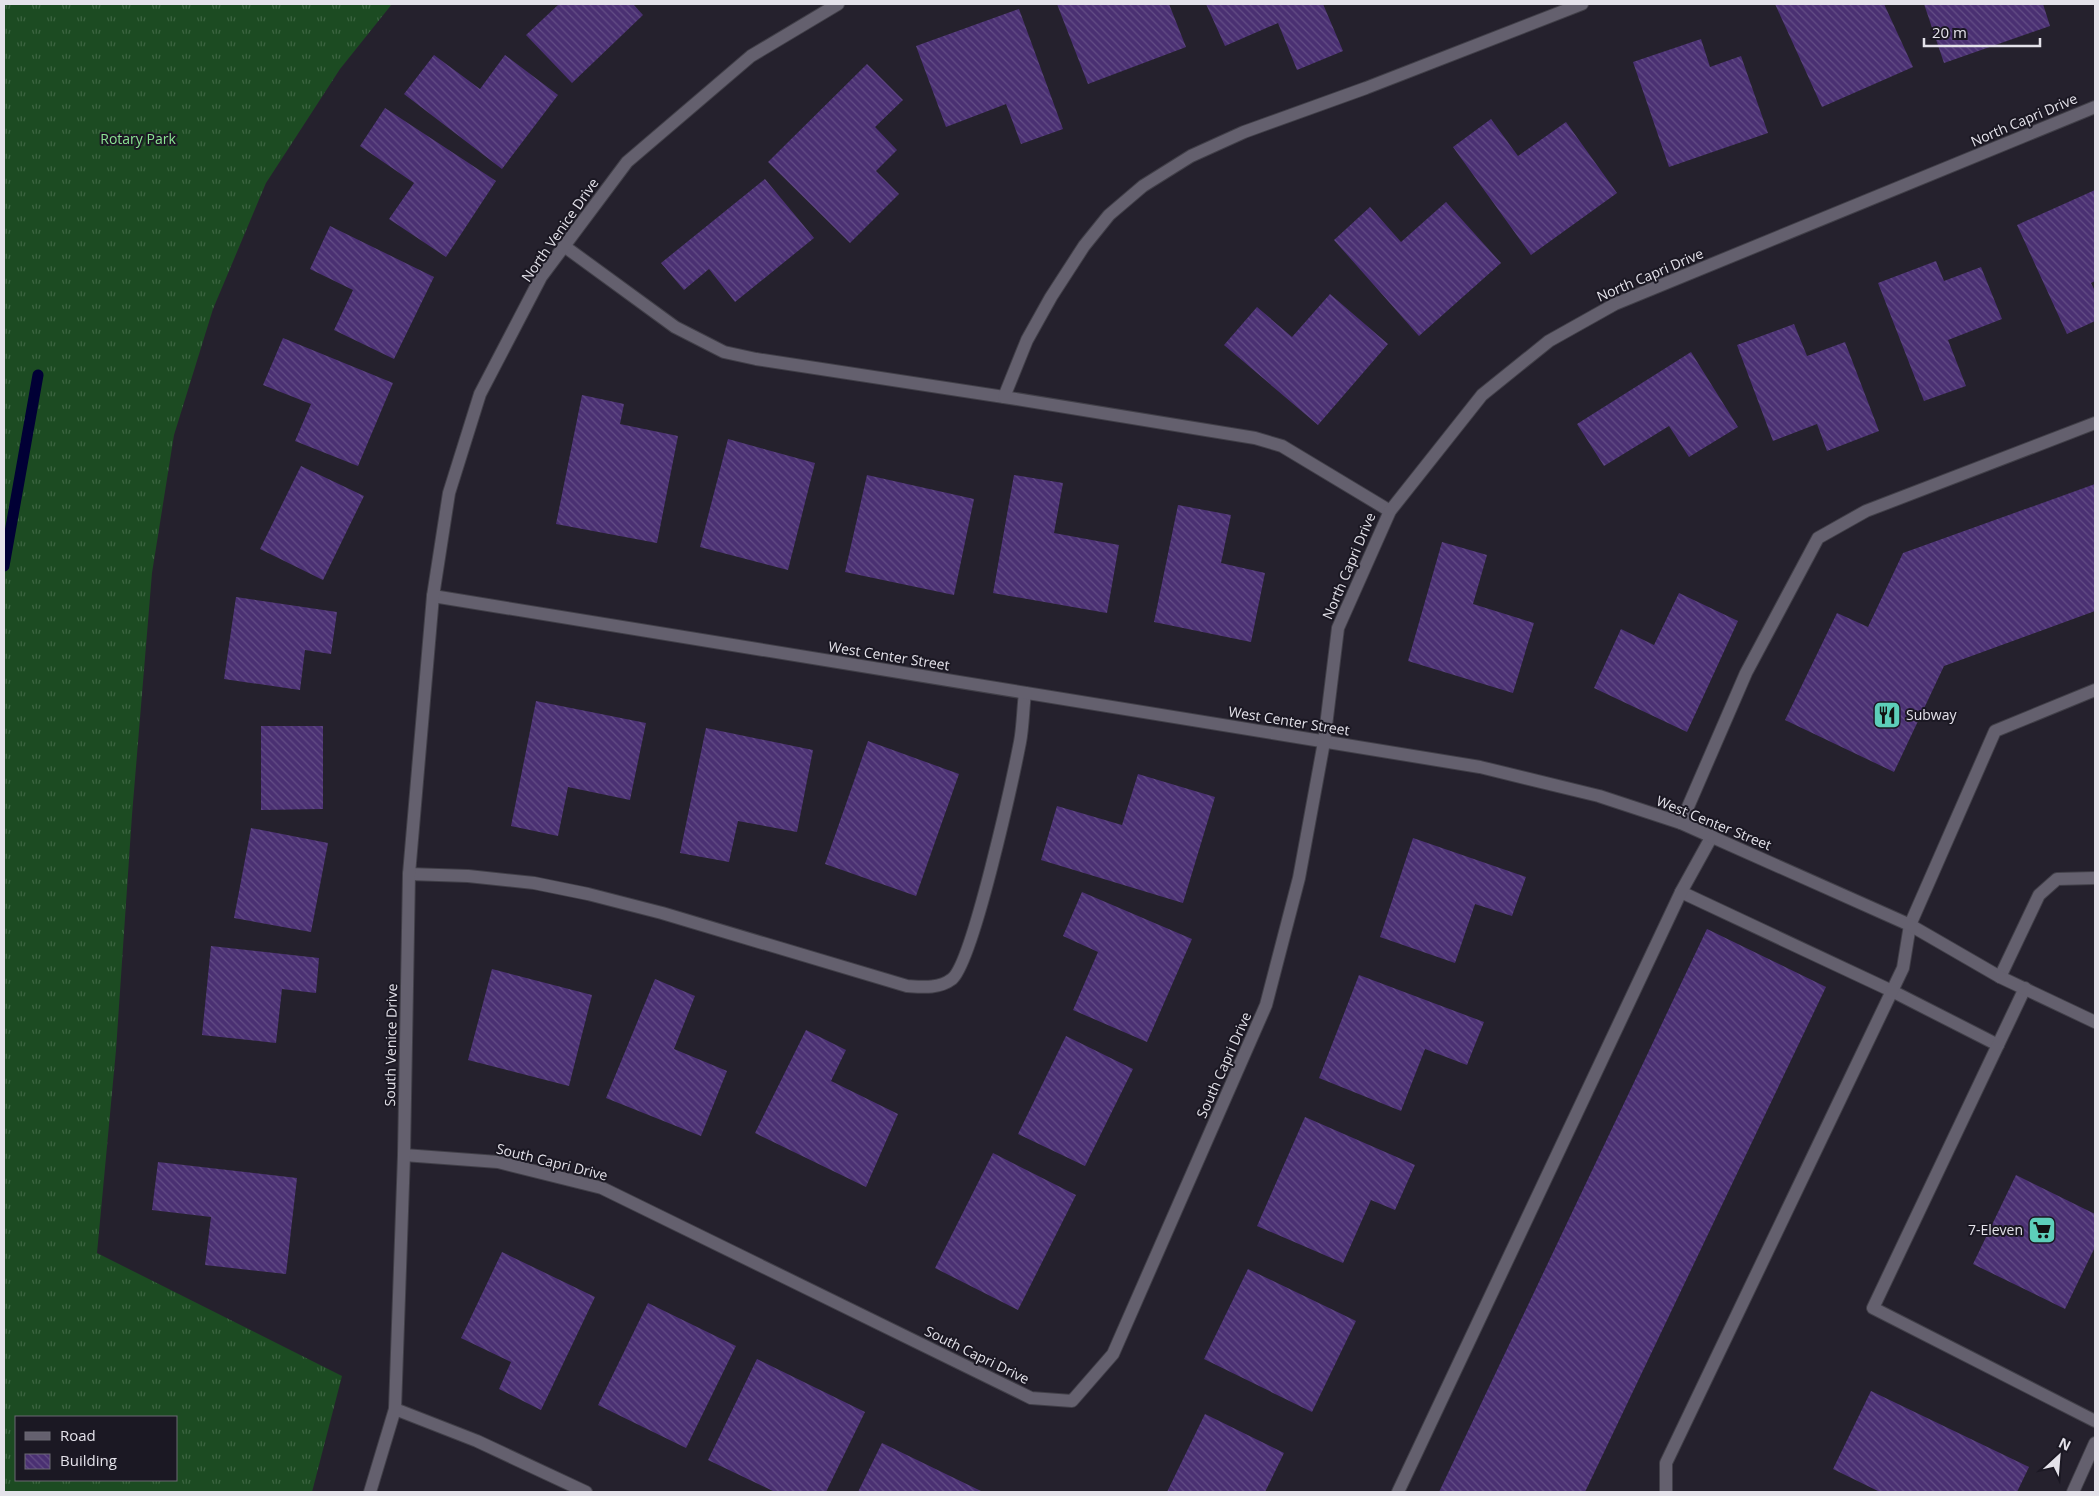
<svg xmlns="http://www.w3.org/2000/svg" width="2099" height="1496" font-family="'Open Sans',sans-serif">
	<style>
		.grass { fill: url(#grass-tufts); fill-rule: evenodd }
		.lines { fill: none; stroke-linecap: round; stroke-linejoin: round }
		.stream { stroke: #010035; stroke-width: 11 }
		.building { fill: url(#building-back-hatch) }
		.lane-casing { stroke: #413f48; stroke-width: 14 }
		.street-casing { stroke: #413f48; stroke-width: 14 }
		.lane { stroke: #64606e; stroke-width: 12 }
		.street { stroke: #64606e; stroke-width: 12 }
		.labels { text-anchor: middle; stroke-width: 4; stroke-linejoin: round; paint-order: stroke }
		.street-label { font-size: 14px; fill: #e4e2ea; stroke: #1b1823 }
		.park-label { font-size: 14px; fill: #8be393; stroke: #1b1823 }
		.poi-label { font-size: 14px; fill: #e4e2ea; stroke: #1b1823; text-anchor: start }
	</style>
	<defs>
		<pattern id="grass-tufts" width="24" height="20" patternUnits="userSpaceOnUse" patternTransform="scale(1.25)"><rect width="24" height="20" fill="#1c4b22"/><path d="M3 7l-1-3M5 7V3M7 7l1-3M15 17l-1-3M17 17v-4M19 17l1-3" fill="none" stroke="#3d6542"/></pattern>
		<pattern id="building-back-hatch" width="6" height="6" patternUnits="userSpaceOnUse" patternTransform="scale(1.25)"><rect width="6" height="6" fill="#4a3072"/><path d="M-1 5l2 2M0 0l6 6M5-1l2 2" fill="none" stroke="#644e86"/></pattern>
	</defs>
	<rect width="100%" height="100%" fill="#25212d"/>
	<path class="grass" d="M 4,4 L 392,4 L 340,69 L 266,183 L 213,309 L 174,435 L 152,573 L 132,815 L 116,1050 L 97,1253 L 342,1376 L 312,1492 L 4,1492 ZM 16,1417 L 176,1417 L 176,1480 L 16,1480 Z"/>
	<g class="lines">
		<path class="stream" d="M 4,566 L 38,375"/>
	</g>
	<g class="building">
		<path d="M 559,4 L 633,4 L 643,15 L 572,83 L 526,35 Z"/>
		<path d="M 1057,4 L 1169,4 L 1186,47 L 1088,84 Z"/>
		<path d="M 1206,4 L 1323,4 L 1343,51 L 1297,70 L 1278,23 L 1225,46 Z"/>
		<path d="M 1775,4 L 1884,4 L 1913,67 L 1822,107 Z"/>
		<path d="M 1924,4 L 2043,4 L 2050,26 L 1944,63 Z"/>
		<path d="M 1019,9 L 1063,129 L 1021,144 L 1006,104 L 946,127 L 916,46 Z"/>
		<path d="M 1701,39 L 1710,67 L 1741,56 L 1768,133 L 1669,167 L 1633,62 Z"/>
		<path d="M 434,55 L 480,89 L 505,55 L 558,95 L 502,169 L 404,94 Z"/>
		<path d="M 867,64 L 903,100 L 875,127 L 897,150 L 876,171 L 899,194 L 850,243 L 768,162 Z"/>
		<path d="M 385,108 L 496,181 L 446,257 L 389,219 L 414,183 L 360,146 Z"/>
		<path d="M 1491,119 L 1518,156 L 1566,122 L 1617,193 L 1531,255 L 1453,147 Z"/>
		<path d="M 765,179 L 814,238 L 735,302 L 709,269 L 684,290 L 661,263 Z"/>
		<path d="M 2095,190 L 2095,281 L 2091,283 L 2095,291 L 2095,321 L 2067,334 L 2017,225 Z"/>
		<path d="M 1446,202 L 1501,263 L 1419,336 L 1334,240 L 1370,207 L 1401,242 Z"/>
		<path d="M 330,226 L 434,277 L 394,359 L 334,330 L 353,290 L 310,269 Z"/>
		<path d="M 1936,261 L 1944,281 L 1981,267 L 2002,319 L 1948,340 L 1966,386 L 1924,401 L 1878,283 Z"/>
		<path d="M 1330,294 L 1388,344 L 1318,425 L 1224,345 L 1257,307 L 1292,337 Z"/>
		<path d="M 1794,324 L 1807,356 L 1845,342 L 1879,431 L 1827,451 L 1817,424 L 1773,441 L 1737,345 Z"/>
		<path d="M 283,338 L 393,383 L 358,466 L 295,441 L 311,404 L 263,385 Z"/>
		<path d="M 1691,352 L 1738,427 L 1689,457 L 1669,426 L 1604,466 L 1577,424 Z"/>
		<path d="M 582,395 L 624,404 L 620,424 L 678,436 L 657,543 L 556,524 Z"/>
		<path d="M 728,439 L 815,463 L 788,570 L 700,547 Z"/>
		<path d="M 301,466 L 364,496 L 323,580 L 260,549 Z"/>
		<path d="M 867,475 L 974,499 L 954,595 L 845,572 Z"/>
		<path d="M 1014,475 L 1063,483 L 1054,533 L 1119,545 L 1107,613 L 993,593 Z"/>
		<path d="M 2095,484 L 2095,611 L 1944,666 L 1894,772 L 1785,720 L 1837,613 L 1868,627 L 1903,553 Z"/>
		<path d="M 1178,505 L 1231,515 L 1221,563 L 1265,573 L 1251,642 L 1154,622 Z"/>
		<path d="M 1442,542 L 1487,555 L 1473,604 L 1534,623 L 1513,693 L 1408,661 Z"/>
		<path d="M 1679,593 L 1738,621 L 1687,732 L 1594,688 L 1621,629 L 1654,645 Z"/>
		<path d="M 236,597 L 337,612 L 331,654 L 305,650 L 300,690 L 224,679 Z"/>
		<path d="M 536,701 L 646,723 L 630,800 L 568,787 L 558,836 L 511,826 Z"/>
		<path d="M 261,726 L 323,726 L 323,809 L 261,810 Z"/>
		<path d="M 706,728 L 813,750 L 797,832 L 738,821 L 729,862 L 680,853 Z"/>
		<path d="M 868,741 L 959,774 L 916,896 L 825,864 Z"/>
		<path d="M 1138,774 L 1215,797 L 1183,903 L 1041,860 L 1057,806 L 1122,825 Z"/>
		<path d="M 251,828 L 328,843 L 311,932 L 234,918 Z"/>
		<path d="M 1413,838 L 1526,877 L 1512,916 L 1475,904 L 1455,963 L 1380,937 Z"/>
		<path d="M 1082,892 L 1192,939 L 1147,1042 L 1073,1010 L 1098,952 L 1063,936 Z"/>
		<path d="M 1707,929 L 1826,987 L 1585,1492 L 1439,1492 Z"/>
		<path d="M 211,946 L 319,958 L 316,993 L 282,989 L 276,1043 L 202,1035 Z"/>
		<path d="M 492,969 L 592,995 L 569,1086 L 468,1060 Z"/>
		<path d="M 1359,975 L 1484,1022 L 1467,1065 L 1425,1049 L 1401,1111 L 1319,1078 Z"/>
		<path d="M 655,979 L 695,996 L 674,1049 L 727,1071 L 701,1136 L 606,1098 Z"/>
		<path d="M 806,1030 L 846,1050 L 831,1081 L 898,1114 L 866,1187 L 755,1133 Z"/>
		<path d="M 1066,1036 L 1133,1069 L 1085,1166 L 1018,1134 Z"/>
		<path d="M 1305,1117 L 1415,1165 L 1395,1210 L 1371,1200 L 1343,1263 L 1257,1226 Z"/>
		<path d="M 993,1153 L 1076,1195 L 1018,1310 L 935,1268 Z"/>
		<path d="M 158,1162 L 297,1178 L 286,1274 L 205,1265 L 211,1217 L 152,1210 Z"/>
		<path d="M 2016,1175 L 2095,1214 L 2095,1247 L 2065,1309 L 1973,1264 Z"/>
		<path d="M 502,1252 L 595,1297 L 541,1410 L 499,1389 L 511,1362 L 461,1338 Z"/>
		<path d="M 1248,1269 L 1356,1321 L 1312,1412 L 1204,1359 Z"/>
		<path d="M 648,1303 L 736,1346 L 686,1448 L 598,1405 Z"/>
		<path d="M 757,1359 L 865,1412 L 826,1492 L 775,1492 L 708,1460 Z"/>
		<path d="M 1871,1391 L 2029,1467 L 2017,1492 L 1880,1492 L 1833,1469 Z"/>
		<path d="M 1205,1414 L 1284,1453 L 1265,1492 L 1167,1492 Z"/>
		<path d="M 882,1443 L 983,1492 L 858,1492 Z"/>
	</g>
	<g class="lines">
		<g class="lane-casing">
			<g id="lane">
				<path d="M 564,246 L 675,327 L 724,352 L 756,359 L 1004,397"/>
				<path d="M 1390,511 L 1282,446 L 1255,438 L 1004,397 L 1027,340 L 1051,297 L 1084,246 L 1109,215 L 1143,186 L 1191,156 L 1244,132 L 1366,88 L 1582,4"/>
				<path d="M 1681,823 L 1746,673 L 1818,538 L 1866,511 L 2095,423"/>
				<path d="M 409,874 L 468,876 L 534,883 L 588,894 L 662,913 L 907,986 C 922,987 939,989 952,979 C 973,962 1013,778 1020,742 C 1023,726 1023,709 1025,693"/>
				<path d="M 1681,892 L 1892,991 L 1998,1045"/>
				<path d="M 2000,977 L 2039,895 L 2057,879 L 2095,878"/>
				<path d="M 2025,988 L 1873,1308 L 2095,1421"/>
				<path d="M 395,1409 L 477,1441 L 586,1492"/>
				<path d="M 1398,1492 L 1681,892 L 1712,836"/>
				<path d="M 1666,1492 L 1666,1463 L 1903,968 L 1910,925 L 1995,731 L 2095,690"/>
				<path d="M 2073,1492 L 2095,1443"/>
			</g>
		</g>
		<g class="street-casing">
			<g id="street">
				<path d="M 433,596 L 1480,767 L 1599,796 L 1681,823 L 1910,925 L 2000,977 L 2095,1022"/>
				<path d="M 404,1155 L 498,1162 L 602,1188 L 1031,1398 L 1072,1401 L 1113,1354 L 1266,1005 L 1299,878 L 1324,742 L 1338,628 L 1390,511 L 1482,395 L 1549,341 L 1615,304 L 2095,107"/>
				<path d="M 370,1492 L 395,1409 L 404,1155 L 409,874 L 433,596 L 449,493 L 480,394 L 541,277 L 627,162 L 751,56 L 838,4"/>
			</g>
		</g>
		<use href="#lane" class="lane"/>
		<use href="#street" class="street"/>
	</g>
	<defs>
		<g id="restaurant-square" transform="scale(1.4375)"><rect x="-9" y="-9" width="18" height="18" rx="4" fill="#5dceb9" stroke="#1b1823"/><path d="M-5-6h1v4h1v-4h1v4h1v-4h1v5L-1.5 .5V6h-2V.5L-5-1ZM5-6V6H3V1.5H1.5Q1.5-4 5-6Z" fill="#111"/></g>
		<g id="supermarket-square" transform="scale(1.4375)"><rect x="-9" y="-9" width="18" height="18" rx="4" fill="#5dceb9" stroke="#1b1823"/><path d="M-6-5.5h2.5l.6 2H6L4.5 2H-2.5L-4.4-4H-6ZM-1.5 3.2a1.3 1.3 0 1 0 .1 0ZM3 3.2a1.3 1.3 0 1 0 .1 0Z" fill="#111"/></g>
	</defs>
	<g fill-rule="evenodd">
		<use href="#restaurant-square" x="1887" y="715"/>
		<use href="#supermarket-square" x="2042" y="1230"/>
	</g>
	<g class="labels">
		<g class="street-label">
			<text transform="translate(2024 120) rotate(-23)" y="5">North Capri Drive</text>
			<text transform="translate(560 230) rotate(-55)" y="5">North Venice Drive</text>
			<text transform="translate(1650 275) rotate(-23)" y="5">North Capri Drive</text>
			<text transform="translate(1349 566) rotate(-67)" y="5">North Capri Drive</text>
			<text transform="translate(889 656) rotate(9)" y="5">West Center Street</text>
			<text transform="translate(1289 721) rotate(9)" y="5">West Center Street</text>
			<text transform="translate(1714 823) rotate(22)" y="5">West Center Street</text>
			<text transform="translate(391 1045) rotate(-89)" y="5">South Venice Drive</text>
			<text transform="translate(1224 1065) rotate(-66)" y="5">South Capri Drive</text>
			<text transform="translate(552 1162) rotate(14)" y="5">South Capri Drive</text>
			<text transform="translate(977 1355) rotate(26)" y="5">South Capri Drive</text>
		</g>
		<g class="park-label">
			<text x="138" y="144">Rotary Park</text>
		</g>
		<g class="poi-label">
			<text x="1906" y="720">Subway</text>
			<text x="2023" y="1235" text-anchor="end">7-Eleven</text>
		</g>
	</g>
	<rect width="2099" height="1496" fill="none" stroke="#e4e2ea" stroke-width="10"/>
	<rect x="15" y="1416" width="162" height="65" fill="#1b1823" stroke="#6b6973"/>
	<rect x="25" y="1432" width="25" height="8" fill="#64606e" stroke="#6b6973"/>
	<text x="60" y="1441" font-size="15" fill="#e4e2ea">Road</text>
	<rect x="25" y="1454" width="25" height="15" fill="url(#building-back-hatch)" stroke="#6b6973"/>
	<text x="60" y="1466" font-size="15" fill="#e4e2ea">Building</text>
	<g transform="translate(2059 1456) rotate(26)" stroke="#1b1823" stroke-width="4" paint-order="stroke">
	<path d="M0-4L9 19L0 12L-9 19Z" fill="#e4e2ea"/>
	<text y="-8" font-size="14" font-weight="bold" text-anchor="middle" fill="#e4e2ea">N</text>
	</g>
	<path d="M1924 38v8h116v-8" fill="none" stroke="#e4e2ea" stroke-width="2.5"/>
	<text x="1932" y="38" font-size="15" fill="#e4e2ea" stroke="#1b1823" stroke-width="4" paint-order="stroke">20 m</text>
</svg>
